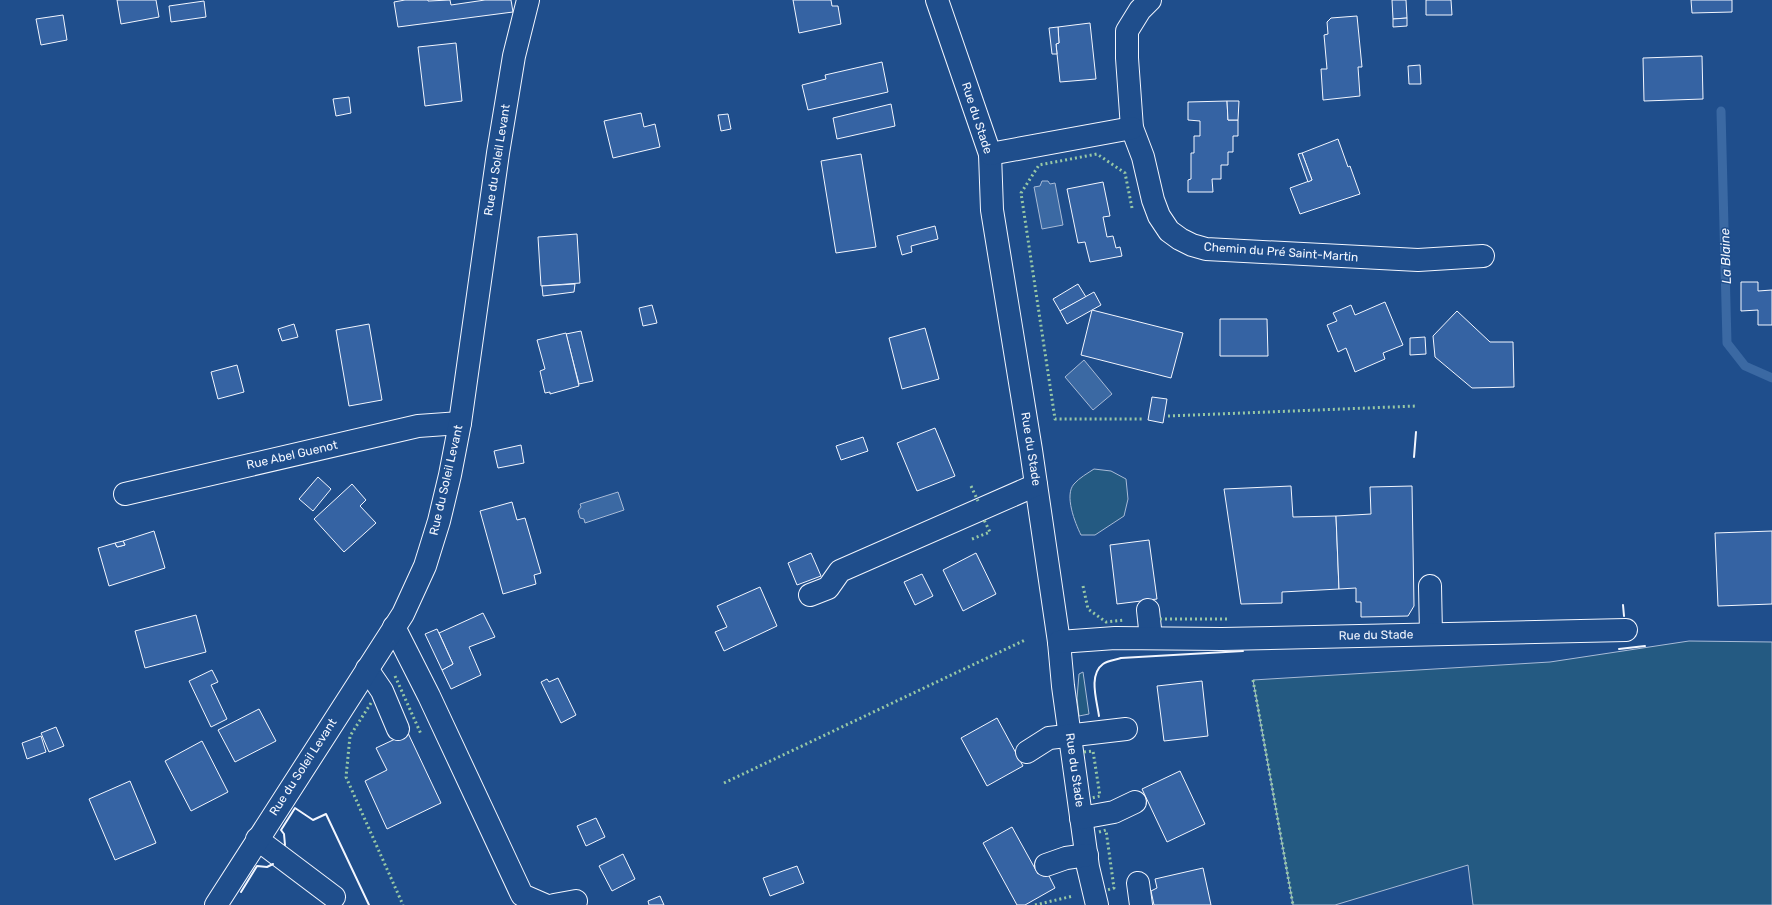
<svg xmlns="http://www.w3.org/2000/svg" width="1772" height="905" font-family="Rubik,sans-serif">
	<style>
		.green { fill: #245a82; stroke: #a8bbd7 }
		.water { fill: #3b69a3; stroke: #a8bbd7 }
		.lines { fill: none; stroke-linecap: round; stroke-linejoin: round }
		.stream { stroke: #3b69a3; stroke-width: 9 }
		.building { fill: #3563a3; stroke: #f2f6ff }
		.minor-casing { stroke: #f2f6ff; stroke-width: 24 }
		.minor { stroke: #1f4e8c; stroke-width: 22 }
		.hedge { stroke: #97c8a6; stroke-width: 3; stroke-dasharray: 2 3; stroke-linecap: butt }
		.wall { stroke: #f2f6ff; stroke-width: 2 }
		.labels { text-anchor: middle; stroke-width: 3; stroke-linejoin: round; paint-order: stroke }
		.street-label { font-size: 12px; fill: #f2f6ff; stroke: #1f4e8c }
		.water-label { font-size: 13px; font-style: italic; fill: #f2f6ff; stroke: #1f4e8c }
	</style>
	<rect width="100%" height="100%" fill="#1f4e8c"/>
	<g class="green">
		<path d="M 1094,469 L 1111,471 L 1126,479 L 1128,499 L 1124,516 L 1095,535 L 1081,535 C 1075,523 1064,495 1074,484 C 1079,478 1088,473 1094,469 Z"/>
		<path d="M 1689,641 L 1772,642 L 1772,905 L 1473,905 L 1468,865 L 1335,905 L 1293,905 L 1253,680 L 1550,662 Z"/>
		<path d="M 1083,672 L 1089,714 L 1079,716 L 1077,698 L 1079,674 Z"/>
	</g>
	<g class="water">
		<path d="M 1042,181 L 1048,181 L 1050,184 L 1055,183 L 1063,225 L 1042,229 L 1034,187 L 1040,186 Z"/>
		<path d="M 1084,360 L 1112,394 L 1093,410 L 1065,377 Z"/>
		<path d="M 618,492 L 624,510 L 585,523 L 584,519 L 580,518 L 578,511 L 581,507 L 580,504 Z"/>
	</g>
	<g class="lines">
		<path class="stream" d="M 1721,111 L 1727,343 L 1745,366 L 1772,378"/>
	</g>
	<g class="building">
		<path d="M 117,0 L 156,0 L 159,17 L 121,24 Z"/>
		<path d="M 405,0 L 428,0 L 428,1 L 450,0 L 451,5 L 485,0 L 511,0 L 513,12 L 398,27 L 394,2 Z"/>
		<path d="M 793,0 L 831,0 L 832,6 L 838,6 L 841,24 L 799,33 Z"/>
		<path d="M 1392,0 L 1406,0 L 1407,18 L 1393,19 Z"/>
		<path d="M 1426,0 L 1451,0 L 1452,15 L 1426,15 Z"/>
		<path d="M 1691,0 L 1732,0 L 1732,12 L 1692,13 Z"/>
		<path d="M 204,1 L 206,17 L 171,22 L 169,6 Z"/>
		<path d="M 63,15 L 67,40 L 41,45 L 36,19 Z"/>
		<path d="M 1357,16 L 1362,67 L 1358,67 L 1360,96 L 1323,100 L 1321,69 L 1327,69 L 1324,35 L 1328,34 L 1327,22 L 1331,18 Z"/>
		<path d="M 1407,18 L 1407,26 L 1393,27 L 1393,19 Z"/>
		<path d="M 1090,23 L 1096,79 L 1060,82 L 1056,44 L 1059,43 L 1058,27 Z"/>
		<path d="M 1058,27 L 1059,43 L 1056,44 L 1057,54 L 1052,54 L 1049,28 Z"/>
		<path d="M 456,43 L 462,101 L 425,106 L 418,47 Z"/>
		<path d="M 1702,56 L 1703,99 L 1644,101 L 1643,58 Z"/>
		<path d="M 882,62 L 888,92 L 808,110 L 802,85 L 826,79 L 825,75 Z"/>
		<path d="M 1420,65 L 1421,84 L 1409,84 L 1408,66 Z"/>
		<path d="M 349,97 L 351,113 L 336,116 L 333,99 Z"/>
		<path d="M 1227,101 L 1228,120 L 1238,120 L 1238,136 L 1233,136 L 1233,152 L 1228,152 L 1228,165 L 1221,165 L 1221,179 L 1212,179 L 1213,192 L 1188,192 L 1188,180 L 1191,179 L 1191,153 L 1194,153 L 1194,136 L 1200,136 L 1200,121 L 1188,120 L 1188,102 Z"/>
		<path d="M 1227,101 L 1239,101 L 1238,120 L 1228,120 Z"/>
		<path d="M 891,104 L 895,126 L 837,139 L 833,118 Z"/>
		<path d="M 641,113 L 644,127 L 655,124 L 660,147 L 613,158 L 604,121 Z"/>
		<path d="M 728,114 L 731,129 L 721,131 L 718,115 Z"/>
		<path d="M 1338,139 L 1348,167 L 1350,166 L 1360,194 L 1300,214 L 1290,188 L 1312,180 L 1302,153 Z"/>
		<path d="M 1302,153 L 1312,180 L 1308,182 L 1298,154 Z"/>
		<path d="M 861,154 L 876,247 L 836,253 L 821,161 Z"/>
		<path d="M 1103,182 L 1110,216 L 1103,217 L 1107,237 L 1113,236 L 1116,248 L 1120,247 L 1122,256 L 1090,262 L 1085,242 L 1078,243 L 1067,189 Z"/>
		<path d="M 935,226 L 938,239 L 911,246 L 912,252 L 902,255 L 897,236 Z"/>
		<path d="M 577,234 L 580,283 L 541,286 L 538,237 Z"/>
		<path d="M 1741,282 L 1758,282 L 1758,291 L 1772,290 L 1772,325 L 1758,325 L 1758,310 L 1741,311 Z"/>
		<path d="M 575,284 L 574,292 L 543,296 L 542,286 Z"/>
		<path d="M 1078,284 L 1086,297 L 1060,311 L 1053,299 Z"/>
		<path d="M 1094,292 L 1101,305 L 1067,324 L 1060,311 Z"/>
		<path d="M 1385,302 L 1403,345 L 1383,353 L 1385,359 L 1355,372 L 1346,348 L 1338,352 L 1327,325 L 1337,321 L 1333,313 L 1351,305 L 1355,315 Z"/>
		<path d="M 652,305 L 657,323 L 643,326 L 639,308 Z"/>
		<path d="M 1092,310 L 1183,333 L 1171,378 L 1081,355 Z"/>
		<path d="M 1457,311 L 1490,342 L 1513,342 L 1514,387 L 1472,388 L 1435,357 L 1433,336 Z"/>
		<path d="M 1220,319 L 1267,319 L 1268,356 L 1220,356 Z"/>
		<path d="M 294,324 L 298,337 L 282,341 L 278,329 Z"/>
		<path d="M 369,324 L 382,400 L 349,406 L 336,330 Z"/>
		<path d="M 925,328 L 939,379 L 902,389 L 889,338 Z"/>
		<path d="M 581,331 L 593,381 L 579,384 L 566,334 Z"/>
		<path d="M 566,333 L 579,386 L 550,394 L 550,392 L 545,393 L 540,371 L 545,369 L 537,340 Z"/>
		<path d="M 1425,337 L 1426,354 L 1410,355 L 1410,338 Z"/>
		<path d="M 237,365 L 244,392 L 218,399 L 211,372 Z"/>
		<path d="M 1152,397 L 1167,399 L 1163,423 L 1148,420 Z"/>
		<path d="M 935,428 L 955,476 L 917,491 L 897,443 Z"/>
		<path d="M 863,437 L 868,451 L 841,460 L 836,446 Z"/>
		<path d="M 521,445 L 524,463 L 498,468 L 494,451 Z"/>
		<path d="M 318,477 L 331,489 L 313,511 L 299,499 Z"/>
		<path d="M 352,484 L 366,500 L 360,506 L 376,523 L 344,552 L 314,519 Z"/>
		<path d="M 1291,486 L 1293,517 L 1336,516 L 1339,589 L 1282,592 L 1282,603 L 1241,604 L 1224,489 Z"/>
		<path d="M 1412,486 L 1414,606 L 1408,616 L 1361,617 L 1361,602 L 1356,602 L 1356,588 L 1339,589 L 1336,516 L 1371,514 L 1370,487 Z"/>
		<path d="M 512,502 L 517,520 L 525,518 L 541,573 L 534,575 L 536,584 L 503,594 L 480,511 Z"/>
		<path d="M 154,531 L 165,568 L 109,586 L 98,548 L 115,543 L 117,547 L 125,545 L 123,541 Z"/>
		<path d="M 1772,531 L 1772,604 L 1718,606 L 1715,533 Z"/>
		<path d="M 1149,540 L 1157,599 L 1117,604 L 1110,545 Z"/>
		<path d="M 123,541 L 125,545 L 117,547 L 115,543 Z"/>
		<path d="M 811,553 L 821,576 L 797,585 L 788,563 Z"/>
		<path d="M 976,553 L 996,594 L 963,611 L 943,570 Z"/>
		<path d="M 922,574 L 933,596 L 915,605 L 904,582 Z"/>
		<path d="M 760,587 L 777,626 L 724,651 L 715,632 L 727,627 L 717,606 Z"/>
		<path d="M 483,613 L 495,637 L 469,647 L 481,675 L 451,689 L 442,670 L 453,664 L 439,633 Z"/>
		<path d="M 196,615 L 206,652 L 145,668 L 135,631 Z"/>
		<path d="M 437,629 L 453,664 L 442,670 L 425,634 Z"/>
		<path d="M 212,670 L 218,682 L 211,685 L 227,719 L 211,727 L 189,681 Z"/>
		<path d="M 558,678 L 576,715 L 561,723 L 541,682 L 547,679 L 549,682 Z"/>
		<path d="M 1202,681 L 1208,736 L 1164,741 L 1157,686 Z"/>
		<path d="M 259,709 L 276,741 L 235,762 L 218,730 Z"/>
		<path d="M 997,718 L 1023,766 L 987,786 L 961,738 Z"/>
		<path d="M 56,727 L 64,746 L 49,752 L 41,733 Z"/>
		<path d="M 408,733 L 441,803 L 387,829 L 365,781 L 387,770 L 376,748 Z"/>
		<path d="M 41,736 L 46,752 L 27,759 L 22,743 Z"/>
		<path d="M 202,741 L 228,792 L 191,811 L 165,761 Z"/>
		<path d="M 1180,771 L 1205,824 L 1167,842 L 1142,789 Z"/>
		<path d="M 130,781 L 156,843 L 115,860 L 89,799 Z"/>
		<path d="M 596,818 L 605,837 L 586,846 L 577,826 Z"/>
		<path d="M 1012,827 L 1038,874 L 1046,870 L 1055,888 L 1025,905 L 1017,905 L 983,843 Z"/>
		<path d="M 623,854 L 635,879 L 612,891 L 599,866 Z"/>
		<path d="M 797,866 L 804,883 L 770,896 L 763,878 Z"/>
		<path d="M 1203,868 L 1211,905 L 1154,905 L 1151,891 L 1157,888 L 1155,879 Z"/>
		<path d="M 660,896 L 664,905 L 649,905 L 648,901 Z"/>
	</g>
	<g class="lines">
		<g class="minor-casing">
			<g id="minor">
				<path d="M 937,0 L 990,154 L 992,210 L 1031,450 L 1059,642 L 1063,686 L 1088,867 L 1097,905"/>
				<path d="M 1150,0 L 1140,10 L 1127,31 L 1127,58 L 1132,128 L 1143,157 L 1153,200 L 1159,216 L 1169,231 L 1180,239 L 1192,245 L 1206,249 L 1418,260 L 1483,256"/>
				<path d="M 990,154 L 1132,128"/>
				<path d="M 125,494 L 418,426 L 460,423"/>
				<path d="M 1430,586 L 1431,634"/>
				<path d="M 810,595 L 828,588 L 840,571 L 1036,485"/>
				<path d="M 1148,610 L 1151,638"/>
				<path d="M 394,627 L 429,696 L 522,895 L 545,905"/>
				<path d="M 1059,642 L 1115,638 L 1222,639 L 1626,630"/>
				<path d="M 367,669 L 382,691 L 398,729"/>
				<path d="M 1027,752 L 1049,738 L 1126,729"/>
				<path d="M 1081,818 L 1114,812 L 1135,802"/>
				<path d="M 257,839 L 334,897"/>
				<path d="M 1046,865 L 1066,858 L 1087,855"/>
				<path d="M 1138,883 L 1141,905"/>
				<path d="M 216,905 L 403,614 L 425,566 L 439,521 L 450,475 L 460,423 L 498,153 L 514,56 L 528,0"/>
				<path d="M 554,905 L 576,901"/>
			</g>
		</g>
		<use href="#minor" class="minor"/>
		<g class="hedge">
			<path d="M 1132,208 L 1125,173 L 1097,154 L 1039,165 L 1021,193 L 1055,419 L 1144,419"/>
			<path d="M 1168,416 L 1417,406"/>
			<path d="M 971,486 L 978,501"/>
			<path d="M 972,539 L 990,532 L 984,520"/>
			<path d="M 1083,586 L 1088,609 L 1106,622 L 1125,620"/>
			<path d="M 1160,619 L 1228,619"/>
			<path d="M 395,676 L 421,734"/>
			<path d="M 1253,680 L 1293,905"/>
			<path d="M 371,703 L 350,736 L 346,777 L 403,905"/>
			<path d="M 1084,752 L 1093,751 L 1100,796 L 1092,798"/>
			<path d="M 724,783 L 1025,640"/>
			<path d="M 1099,832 L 1106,830 L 1114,888 L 1107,890"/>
			<path d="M 1035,905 L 1073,896"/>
		</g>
		<g class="wall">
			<path d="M 1414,457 L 1416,432"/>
			<path d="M 1623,605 L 1624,616"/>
			<path d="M 1619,649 L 1645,646"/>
			<path d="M 1099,716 C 1097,701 1088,675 1103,664 C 1108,660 1116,660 1121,658 L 1243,651"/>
			<path d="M 285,845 L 284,834 L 281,830 L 295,808 L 313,820 L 326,814 L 369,905"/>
			<path d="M 241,892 L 257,866 L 267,867 L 273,864"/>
		</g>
	</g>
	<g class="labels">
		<g class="street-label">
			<text transform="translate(977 118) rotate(72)" y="4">Rue du Stade</text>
			<text transform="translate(497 160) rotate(-81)" y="4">Rue du Soleil Levant</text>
			<text transform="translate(1281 252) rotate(4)" y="4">Chemin du Pré Saint-Martin</text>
			<text transform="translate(1031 449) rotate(81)" y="4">Rue du Stade</text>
			<text transform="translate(292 455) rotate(-13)" y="4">Rue Abel Guenot</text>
			<text transform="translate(446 480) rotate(-77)" y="4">Rue du Soleil Levant</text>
			<text transform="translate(1376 635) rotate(-1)" y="4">Rue du Stade</text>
			<text transform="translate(303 767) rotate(-57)" y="4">Rue du Soleil Levant</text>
			<text transform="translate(1075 770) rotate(82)" y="4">Rue du Stade</text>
		</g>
		<g class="water-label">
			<text transform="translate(1725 256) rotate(-92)" y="5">La Blaine</text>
		</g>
	</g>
</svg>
